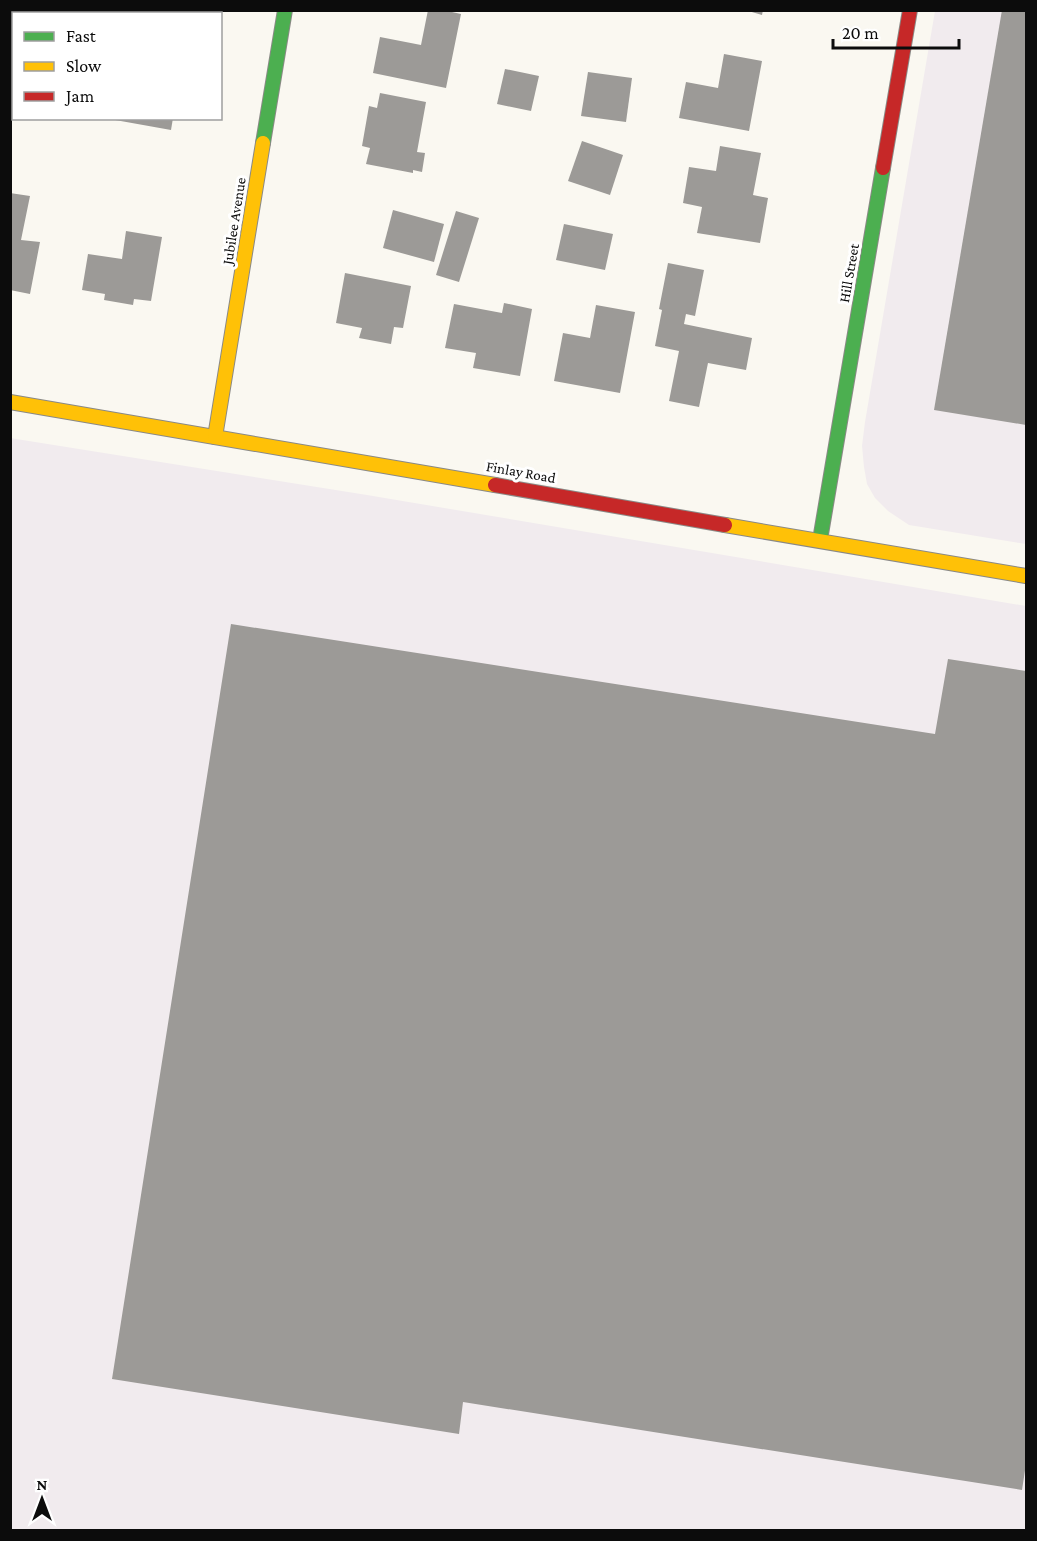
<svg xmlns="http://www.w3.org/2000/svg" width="1037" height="1541" font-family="'Crimson Pro',serif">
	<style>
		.industrial { fill: #f1ebee }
		.building { fill: #9c9a97 }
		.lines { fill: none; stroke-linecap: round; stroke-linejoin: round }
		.fast-casing { stroke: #8a8986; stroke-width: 16 }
		.slow-casing { stroke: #8a8986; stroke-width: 16 }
		.jam-casing { stroke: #8a8986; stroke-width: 16 }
		.fast { stroke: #4caf50; stroke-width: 14 }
		.slow { stroke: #ffc107; stroke-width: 14 }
		.jam { stroke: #c62828; stroke-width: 14 }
		.labels { text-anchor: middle; stroke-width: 6; stroke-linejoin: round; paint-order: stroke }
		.street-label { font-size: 15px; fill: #0c0c0c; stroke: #fff }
	</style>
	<rect width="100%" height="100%" fill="#faf8f1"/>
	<g class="industrial">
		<path d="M 935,11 L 1026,11 L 1026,544 L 909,525 L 888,511 L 875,498 L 867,484 L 864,467 L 862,446 L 865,422 Z"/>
		<path d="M 10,438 L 367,495 L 1026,606 L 1026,1530 L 11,1530 Z"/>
	</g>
	<g class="building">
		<rect x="132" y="10" width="68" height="4"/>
		<path d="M 428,10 L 443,10 L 461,14 L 446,88 L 373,73 L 380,37 L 421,45 Z"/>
		<path d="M 745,10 L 763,10 L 762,15 Z"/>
		<path d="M 1002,10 L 1026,10 L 1026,425 L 934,410 Z"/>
		<path d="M 724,54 L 762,61 L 749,131 L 679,118 L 686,82 L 718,88 Z"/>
		<path d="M 505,69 L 539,76 L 531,111 L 497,104 Z"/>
		<path d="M 588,72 L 632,78 L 626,122 L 581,116 Z"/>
		<path d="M 380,93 L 426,102 L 417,152 L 425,153 L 422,172 L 413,170 L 413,173 L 366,164 L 370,148 L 362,146 L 369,106 L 377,108 Z"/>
		<path d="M 104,118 L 173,118 L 171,130 Z"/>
		<path d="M 582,141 L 623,155 L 610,195 L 568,181 Z"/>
		<path d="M 720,146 L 761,153 L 753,195 L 768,198 L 760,243 L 697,233 L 702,207 L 683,203 L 689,167 L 716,171 Z"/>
		<path d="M 10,193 L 30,196 L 21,240 L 40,242 L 30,294 L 10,290 Z"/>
		<path d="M 393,210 L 444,224 L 434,262 L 383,248 Z"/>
		<path d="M 456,211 L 479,218 L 459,282 L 436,275 Z"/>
		<path d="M 564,224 L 613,234 L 605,270 L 556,260 Z"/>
		<path d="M 126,231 L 162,237 L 151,301 L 134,299 L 133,305 L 104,300 L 105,294 L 82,290 L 88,254 L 122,259 Z"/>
		<path d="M 668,263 L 704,270 L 695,316 L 686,314 L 684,324 L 752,338 L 746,370 L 708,363 L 699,407 L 669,401 L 679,351 L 655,346 L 662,310 L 659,309 Z"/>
		<path d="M 345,273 L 411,286 L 403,328 L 394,327 L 391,344 L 359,338 L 362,328 L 336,323 Z"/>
		<path d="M 504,303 L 532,309 L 520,376 L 473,368 L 476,353 L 445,348 L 454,304 L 502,313 Z"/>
		<path d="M 596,305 L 635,312 L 620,393 L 554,381 L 563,333 L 590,338 Z"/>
		<path d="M 231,624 L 935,734 L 948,659 L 1026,671 L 1026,1464 L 1022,1490 L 463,1402 L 459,1434 L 112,1379 Z"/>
	</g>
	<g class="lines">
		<g class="fast-casing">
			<g id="fast">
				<path d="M 263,143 L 285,10"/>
				<path d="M 820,540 L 883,168"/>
			</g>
		</g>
		<g class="slow-casing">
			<g id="slow">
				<path d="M 10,402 L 495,485"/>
				<path d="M 215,437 L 263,143"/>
				<path d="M 725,525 L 1026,576"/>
			</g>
		</g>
		<g class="jam-casing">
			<g id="jam">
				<path d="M 883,168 L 910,10"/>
				<path d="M 495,485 L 725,525"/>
			</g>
		</g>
		<use href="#fast" class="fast"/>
		<use href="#slow" class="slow"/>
		<use href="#jam" class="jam"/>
	</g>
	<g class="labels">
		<g class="street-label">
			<text transform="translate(234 221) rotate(-81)" y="5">Jubilee Avenue</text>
			<text transform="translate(849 273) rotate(-80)" y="5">Hill Street</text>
			<text transform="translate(521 472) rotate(10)" y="5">Finlay Road</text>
		</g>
	</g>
	<rect width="1037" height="1541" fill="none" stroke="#0c0c0c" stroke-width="24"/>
	<rect x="12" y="12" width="210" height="108" fill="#ffffff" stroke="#9e9e9e" stroke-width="1.5"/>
	<rect x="24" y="32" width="30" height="9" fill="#4caf50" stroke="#9e9e9e" stroke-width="1.5"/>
	<text x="66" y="42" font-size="18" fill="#0c0c0c">Fast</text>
	<rect x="24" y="62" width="30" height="9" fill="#ffc107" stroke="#9e9e9e" stroke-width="1.5"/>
	<text x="66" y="72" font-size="18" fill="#0c0c0c">Slow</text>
	<rect x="24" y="92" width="30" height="9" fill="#c62828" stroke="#9e9e9e" stroke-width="1.5"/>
	<text x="66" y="102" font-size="18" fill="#0c0c0c">Jam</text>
	<g transform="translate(42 1499)" stroke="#ffffff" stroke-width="4.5" paint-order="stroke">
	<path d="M0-4.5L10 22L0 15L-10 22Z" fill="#0c0c0c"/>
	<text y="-9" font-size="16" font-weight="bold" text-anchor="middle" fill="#0c0c0c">N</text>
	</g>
	<path d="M833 39v9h126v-9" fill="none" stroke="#0c0c0c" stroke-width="3"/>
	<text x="842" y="39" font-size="18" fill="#0c0c0c" stroke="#ffffff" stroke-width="4.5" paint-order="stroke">20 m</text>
</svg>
